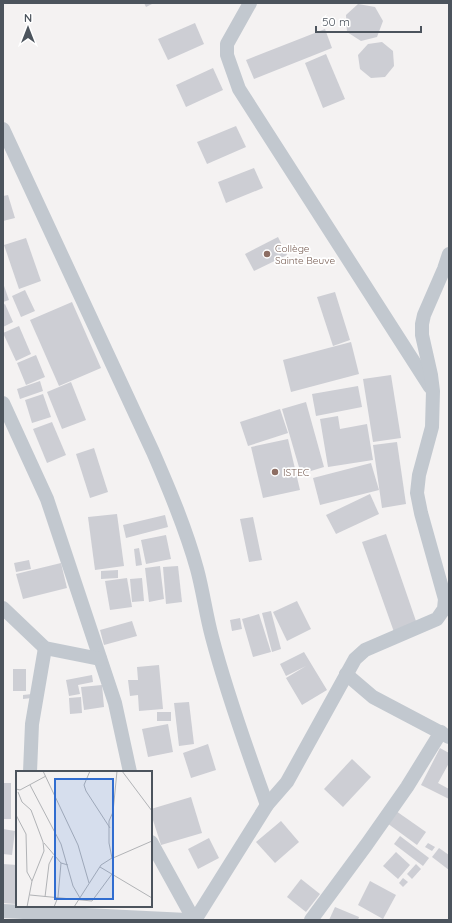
<svg xmlns="http://www.w3.org/2000/svg" width="452" height="923" font-family="Quicksand,sans-serif">
	<style>
		.building { fill: #cdced4 }
		.lines { fill: none; stroke-linecap: round; stroke-linejoin: round }
		.street { stroke: #c2c8cf; stroke-width: 14 }
		.education-dot { fill: #8d6e63; stroke: #fff; stroke-width: 1.5 }
		.labels { text-anchor: middle; stroke-width: 3.5; stroke-linejoin: round; paint-order: stroke }
		.education-label { font-size: 10px; fill: #785e54; stroke: #fff; text-anchor: start }
		.inset-road { fill: none; stroke: #b1b3b6; stroke-width: 1 }
		.view { fill: #306dd0; fill-opacity: 0.15; stroke: #306dd0; stroke-width: 2 }
		.inset-edge { fill: none; stroke: #4c545d; stroke-width: 2 }
	</style>
	<rect width="100%" height="100%" fill="#f4f2f2"/>
	<g class="building">
		<path d="M 144,3 L 154,3 L 146,7 Z"/>
		<path d="M 358,4 L 375,7 L 383,21 L 377,37 L 361,41 L 347,32 L 346,15 Z"/>
		<path d="M 195,23 L 204,44 L 168,60 L 158,39 Z"/>
		<path d="M 325,29 L 332,48 L 254,79 L 246,60 Z"/>
		<path d="M 382,42 L 393,51 L 394,66 L 385,77 L 371,78 L 360,69 L 358,55 L 368,44 Z"/>
		<path d="M 326,54 L 345,99 L 323,108 L 305,63 Z"/>
		<path d="M 213,68 L 223,90 L 186,107 L 176,85 Z"/>
		<path d="M 236,126 L 246,147 L 207,164 L 197,142 Z"/>
		<path d="M 254,168 L 263,188 L 226,203 L 218,182 Z"/>
		<path d="M 8,195 L 15,218 L 3,221 L 3,196 Z"/>
		<path d="M 278,237 L 287,255 L 254,271 L 245,254 Z"/>
		<path d="M 26,238 L 41,281 L 19,289 L 4,245 Z"/>
		<path d="M 3,283 L 9,300 L 3,302 Z"/>
		<path d="M 25,290 L 35,311 L 21,317 L 12,296 Z"/>
		<path d="M 335,292 L 350,340 L 333,346 L 317,297 Z"/>
		<path d="M 72,302 L 101,368 L 59,386 L 30,320 Z"/>
		<path d="M 5,304 L 13,322 L 3,327 L 3,305 Z"/>
		<path d="M 19,326 L 31,354 L 16,361 L 3,333 Z"/>
		<path d="M 351,342 L 359,374 L 291,392 L 283,360 Z"/>
		<path d="M 36,355 L 45,377 L 26,385 L 17,363 Z"/>
		<path d="M 391,375 L 401,438 L 373,442 L 363,379 Z"/>
		<path d="M 40,381 L 43,391 L 20,399 L 17,389 Z"/>
		<path d="M 71,382 L 86,420 L 62,429 L 47,392 Z"/>
		<path d="M 358,386 L 362,407 L 316,416 L 312,394 Z"/>
		<path d="M 43,394 L 51,417 L 32,423 L 25,400 Z"/>
		<path d="M 306,402 L 324,467 L 301,474 L 282,409 Z"/>
		<path d="M 280,409 L 288,433 L 248,446 L 240,422 Z"/>
		<path d="M 338,416 L 340,429 L 367,424 L 373,460 L 328,467 L 320,419 Z"/>
		<path d="M 52,422 L 66,455 L 47,463 L 33,429 Z"/>
		<path d="M 288,439 L 300,490 L 263,498 L 251,447 Z"/>
		<path d="M 397,442 L 406,504 L 382,508 L 373,445 Z"/>
		<path d="M 94,448 L 108,492 L 90,498 L 76,454 Z"/>
		<path d="M 371,463 L 379,490 L 320,505 L 313,478 Z"/>
		<path d="M 370,494 L 379,514 L 336,534 L 326,515 Z"/>
		<path d="M 117,514 L 124,566 L 95,570 L 88,517 Z"/>
		<path d="M 165,515 L 168,527 L 126,538 L 123,525 Z"/>
		<path d="M 253,517 L 262,560 L 249,562 L 240,519 Z"/>
		<path d="M 386,534 L 417,624 L 394,632 L 362,542 Z"/>
		<path d="M 166,535 L 171,559 L 146,564 L 141,540 Z"/>
		<path d="M 139,548 L 142,565 L 136,566 L 134,549 Z"/>
		<path d="M 29,560 L 31,569 L 16,572 L 14,563 Z"/>
		<path d="M 61,563 L 67,588 L 23,599 L 16,574 Z"/>
		<path d="M 160,566 L 164,599 L 149,602 L 145,568 Z"/>
		<path d="M 178,566 L 182,602 L 166,604 L 163,567 Z"/>
		<path d="M 118,570 L 118,578 L 101,579 L 101,571 Z"/>
		<path d="M 127,578 L 132,607 L 110,610 L 105,581 Z"/>
		<path d="M 142,578 L 144,601 L 132,602 L 130,579 Z"/>
		<path d="M 297,601 L 311,629 L 287,641 L 273,612 Z"/>
		<path d="M 271,611 L 281,649 L 272,652 L 262,613 Z"/>
		<path d="M 259,614 L 271,652 L 253,657 L 242,619 Z"/>
		<path d="M 240,618 L 242,629 L 232,631 L 230,620 Z"/>
		<path d="M 132,621 L 137,636 L 104,645 L 100,630 Z"/>
		<path d="M 304,652 L 327,690 L 302,705 L 286,678 L 306,666 L 286,676 L 280,664 Z"/>
		<path d="M 159,665 L 163,709 L 139,711 L 138,695 L 130,696 L 128,680 L 138,680 L 137,667 Z"/>
		<rect x="13" y="669" width="13" height="22"/>
		<path d="M 92,675 L 93,682 L 78,685 L 80,694 L 69,696 L 66,680 Z"/>
		<path d="M 102,685 L 104,707 L 84,710 L 81,687 Z"/>
		<path d="M 32,694 L 32,698 L 23,699 L 23,695 Z"/>
		<path d="M 81,697 L 82,713 L 70,714 L 69,698 Z"/>
		<path d="M 189,702 L 194,744 L 179,746 L 174,703 Z"/>
		<rect x="157" y="712" width="14" height="9"/>
		<path d="M 168,724 L 173,752 L 148,757 L 142,729 Z"/>
		<path d="M 208,744 L 216,770 L 191,778 L 183,753 Z"/>
		<path d="M 440,748 L 449,753 L 449,763 L 438,783 L 449,789 L 449,799 L 421,785 Z"/>
		<path d="M 352,759 L 371,777 L 343,807 L 324,789 Z"/>
		<rect x="3" y="783" width="8" height="36"/>
		<path d="M 191,797 L 202,833 L 161,845 L 151,814 L 151,809 Z"/>
		<path d="M 396,811 L 426,832 L 417,845 L 387,823 Z"/>
		<path d="M 281,821 L 299,842 L 275,863 L 256,842 Z"/>
		<path d="M 3,829 L 15,831 L 12,855 L 3,854 Z"/>
		<path d="M 400,836 L 429,858 L 423,866 L 394,844 Z"/>
		<path d="M 209,838 L 219,858 L 198,869 L 188,849 Z"/>
		<path d="M 428,843 L 435,847 L 432,851 L 425,847 Z"/>
		<path d="M 439,848 L 449,855 L 449,870 L 432,857 Z"/>
		<path d="M 396,852 L 410,865 L 398,879 L 383,866 Z"/>
		<path d="M 3,864 L 17,865 L 16,904 L 3,903 Z"/>
		<path d="M 416,864 L 421,869 L 412,879 L 407,874 Z"/>
		<path d="M 403,878 L 408,882 L 403,887 L 399,883 Z"/>
		<path d="M 301,879 L 320,894 L 306,912 L 287,897 Z"/>
		<path d="M 370,881 L 396,895 L 383,919 L 358,905 Z"/>
		<path d="M 335,907 L 359,917 L 358,920 L 329,920 Z"/>
	</g>
	<g class="lines">
		<g class="street">
			<path d="M 250,3 L 227,44 L 227,55 L 239,89 L 430,387"/>
			<path d="M 3,129 L 153,452 C 170,491 186,529 197,569 C 203,591 206,615 212,637 C 227,694 247,750 267,805"/>
			<path d="M 3,403 L 47,499 L 115,703 L 130,772"/>
			<path d="M 3,608 L 45,648 L 100,659"/>
			<path d="M 346,674 L 373,697 L 449,737"/>
			<path d="M 30,772 L 32,724 L 45,648"/>
			<path d="M 151,842 L 194,920"/>
			<path d="M 3,911 L 187,920"/>
			<path d="M 195,920 L 267,805 L 287,782 L 355,659 L 365,650 L 437,619 L 444,609 L 445,599 L 421,513 L 417,493 L 419,475 L 432,427 L 433,391 L 431,375 L 422,335 L 422,324 L 424,315 L 444,269 L 449,254"/>
			<path d="M 311,920 L 367,844 L 407,787 L 441,732"/>
		</g>
	</g>
	<g class="education-dot">
		<circle cx="267" cy="254" r="4"/>
		<circle cx="275" cy="472" r="4"/>
	</g>
	<g class="labels">
		<g class="education-label">
			<text x="275" y="252">Collège<tspan x="275" dy="12">Sainte Beuve</tspan></text>
			<text x="283" y="476">ISTEC</text>
		</g>
	</g>
	<g transform="translate(16 771)">
		<rect width="136" height="136" fill="#f4f2f2"/>
		<path class="inset-road" d="M 27,0 L 62,74 L 73,112M 74,0 L 68,14 L 70,20 L 94,57M 106,0 L 136,40M 14,14 L 45,73 L 57,115 L 64,127M 0,18 L 4,19 L 30,5M 2,21 L 6,31 L 15,39 L 27,71 L 28,80 L 16,110M 0,44 L 10,63 L 11,101 L 16,110 L 11,136M 28,72 L 45,92 L 52,94M 97,87 L 136,70M 84,96 L 136,127M 14,124 L 76,130 L 96,103M 29,126 L 33,93 L 37,85M 38,136 L 42,126 L 45,92M 58,136 L 85,94 L 96,87 L 93,72 L 93,50 L 97,41 L 101,0"/>
		<path class="view" d="M 39,8 L 97,8 L 97,128 L 39,128 Z"/>
		<rect width="136" height="136" class="inset-edge"/>
	</g>
	<rect width="452" height="923" fill="none" stroke="#4c545d" stroke-width="8"/>
	<g transform="translate(28 28)" stroke="#ffffff" stroke-width="3" paint-order="stroke">
	<path d="M0-3L7 15L0 10L-7 15Z" fill="#4c545d"/>
	<text y="-6" font-size="11" font-weight="bold" text-anchor="middle" fill="#4c545d">N</text>
	</g>
	<path d="M316 26v6h105v-6" fill="none" stroke="#4c545d" stroke-width="2"/>
	<text x="322" y="26" font-size="12" fill="#4c545d" stroke="#ffffff" stroke-width="3" paint-order="stroke">50 m</text>
</svg>
